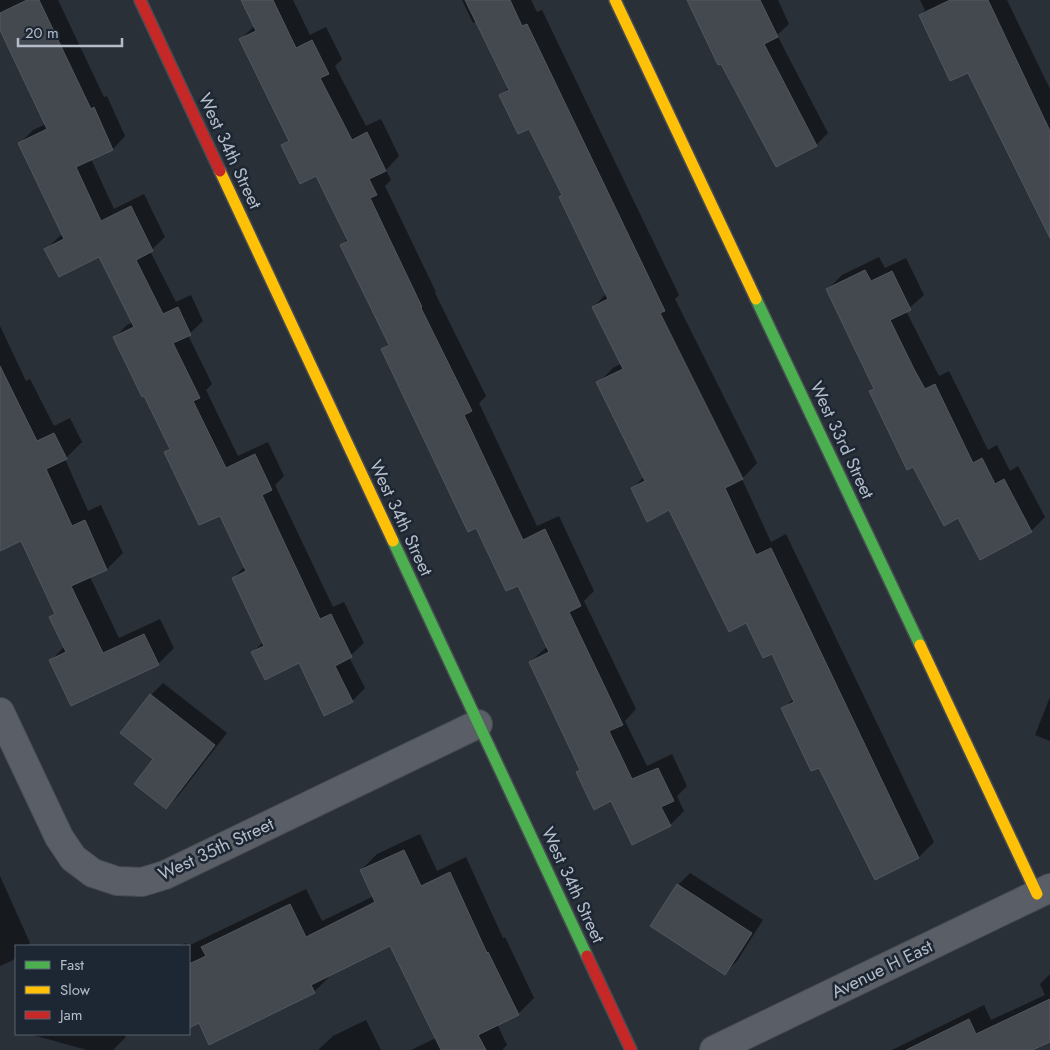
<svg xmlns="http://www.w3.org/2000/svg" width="1050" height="1050" font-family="Jost,sans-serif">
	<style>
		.shadow { fill: #0007 }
		.building { fill: #444950; stroke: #52575f }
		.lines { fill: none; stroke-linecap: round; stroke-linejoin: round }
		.street-casing { stroke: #484c53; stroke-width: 30 }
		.fast-casing { stroke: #484c53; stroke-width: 14 }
		.slow-casing { stroke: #484c53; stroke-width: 14 }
		.jam-casing { stroke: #484c53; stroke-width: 14 }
		.street { stroke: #5a5e66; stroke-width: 28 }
		.fast { stroke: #4caf50; stroke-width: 11 }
		.slow { stroke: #ffc107; stroke-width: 11 }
		.jam { stroke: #c62828; stroke-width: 11 }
		.labels { text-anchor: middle; stroke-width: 5; stroke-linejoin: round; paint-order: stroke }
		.street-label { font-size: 18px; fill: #b4bcc9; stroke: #1d2633 }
	</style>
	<rect width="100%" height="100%" fill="#2a3038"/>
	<g class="shadow">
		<path d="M 0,0 L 58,0 L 104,97 L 107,96 L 125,136 L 113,149 L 91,159 L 114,209 L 144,194 L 165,237 L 150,251 L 176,302 L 191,295 L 203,321 L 188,335 L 212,384 L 206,390 L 238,456 L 268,442 L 284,476 L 275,485 L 333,607 L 344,602 L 364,643 L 349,657 L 365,688 L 352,701 L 299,662 L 253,652 L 264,641 L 233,578 L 245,566 L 220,514 L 165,452 L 170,447 L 114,338 L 127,325 L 133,322 L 100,255 L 46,249 L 59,237 L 63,234 L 20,143 L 33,130 L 46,124 L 0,27 Z"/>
		<path d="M 243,0 L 293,0 L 310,35 L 326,27 L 342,59 L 335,66 L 366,126 L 381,119 L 399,156 L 386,170 L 391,180 L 385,186 L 436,292 L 435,293 L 486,396 L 479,403 L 537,526 L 559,516 L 594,591 L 584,601 L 636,709 L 625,721 L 647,766 L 672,754 L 687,786 L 677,796 L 684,811 L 670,825 L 612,800 L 577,772 L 580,769 L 530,662 L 548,646 L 518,584 L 477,527 L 383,349 L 389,343 L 342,245 L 348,238 L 316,174 L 283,146 L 290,139 L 241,39 L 255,25 Z"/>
		<path d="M 462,0 L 531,0 L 537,12 L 542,10 L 679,295 L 675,299 L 757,463 L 742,479 L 771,542 L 786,534 L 934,842 L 919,857 L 875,878 L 820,766 L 783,709 L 794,698 L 773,652 L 747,622 L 670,509 L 632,489 L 644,477 L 598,383 L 613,368 L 622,363 L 593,307 L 606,294 L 563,194 L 529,127 L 500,96 L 509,87 L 477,21 L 473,23 Z"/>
		<path d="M 688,0 L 778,0 L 789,24 L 777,35 L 828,133 L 816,145 L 776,166 Z"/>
		<path d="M 920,0 L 1007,0 L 1050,89 L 1050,237 L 969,71 L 920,15 L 925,10 Z"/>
		<path d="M 879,257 L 885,268 L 906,258 L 924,295 L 906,311 L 939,376 L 949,371 L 988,450 L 997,445 L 1010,471 L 1018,466 L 1045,517 L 1031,531 L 958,517 L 913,466 L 871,391 L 875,388 L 828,289 L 842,275 Z"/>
		<path d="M 0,326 L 26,381 L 30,379 L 54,426 L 70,418 L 82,442 L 65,459 L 88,511 L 101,505 L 123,553 L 107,569 L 90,577 L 119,638 L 160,619 L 174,648 L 158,664 L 51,660 L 65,646 L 51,617 L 55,613 L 22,540 L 0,531 Z"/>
		<path d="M 163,683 L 227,733 L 178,796 L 166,808 L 151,695 Z"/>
		<path d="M 1050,697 L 1050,741 L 1035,735 Z"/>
		<path d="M 420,834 L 437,871 L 466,857 L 503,938 L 505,937 L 534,998 L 518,1014 L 497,1024 L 507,1045 L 502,1050 L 411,1050 L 436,1038 L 390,944 L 329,975 L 330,976 L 314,992 L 199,1021 L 189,1026 L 188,946 L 306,889 L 322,921 L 374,896 L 361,870 L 377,854 Z"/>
		<path d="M 690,873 L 763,920 L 737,961 L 725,973 L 678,885 Z"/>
		<path d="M 0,876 L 30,943 L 27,946 L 16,946 L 16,957 L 13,960 L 0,966 Z"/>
		<path d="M 186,943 L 188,946 L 178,946 Z"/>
		<path d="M 1050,974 L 1050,1040 L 1029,1050 L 892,1050 L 984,1005 L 991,1020 L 1045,995 L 1040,984 Z"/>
		<path d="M 366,1020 L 381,1050 L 318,1050 L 333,1036 Z"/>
		<path d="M 29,1034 L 126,1034 L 125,1038 L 113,1050 L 87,1050 Z"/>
	</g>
	<g class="building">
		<path d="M 27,0 L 39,0 L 91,109 L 94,107 L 113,150 L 76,167 L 101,221 L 131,206 L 153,251 L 136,260 L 163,314 L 178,307 L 191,335 L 173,343 L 200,398 L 193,401 L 226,468 L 255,454 L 272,490 L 262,495 L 320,619 L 331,614 L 352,657 L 335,666 L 353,702 L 324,716 L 299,663 L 265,680 L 251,652 L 264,646 L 232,578 L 246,571 L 220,516 L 199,525 L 164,452 L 170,449 L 144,396 L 142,397 L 113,337 L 134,327 L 99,257 L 59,277 L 44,249 L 64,239 L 18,143 L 47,129 L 0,30 L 0,13 Z"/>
		<path d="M 241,0 L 273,0 L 296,48 L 312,40 L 329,74 L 320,78 L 352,140 L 367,132 L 386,171 L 369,179 L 377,195 L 370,198 L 422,307 L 421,308 L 472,411 L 464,415 L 523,540 L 545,529 L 581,606 L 569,612 L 623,725 L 609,731 L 632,779 L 658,768 L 674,801 L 661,807 L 671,826 L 632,845 L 611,801 L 594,810 L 576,772 L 580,770 L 529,662 L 549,652 L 518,586 L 506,591 L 476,528 L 468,532 L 381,349 L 389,345 L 340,245 L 348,241 L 316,176 L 300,184 L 281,145 L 289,141 L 239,39 L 256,31 Z"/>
		<path d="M 465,0 L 510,0 L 522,26 L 527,24 L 665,311 L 660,313 L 743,479 L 725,488 L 756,555 L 771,548 L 919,858 L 875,880 L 819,768 L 811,771 L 781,708 L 794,702 L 772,654 L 763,658 L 746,623 L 729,632 L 669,510 L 647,522 L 631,488 L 645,481 L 596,382 L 623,369 L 592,307 L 608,299 L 559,197 L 562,195 L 529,129 L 518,134 L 499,95 L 509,90 Z"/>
		<path d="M 687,0 L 760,0 L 778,37 L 764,44 L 817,146 L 776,167 L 721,64 L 718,65 Z"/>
		<path d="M 950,0 L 988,0 L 1050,131 L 1050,238 L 968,73 L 950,81 L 919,15 Z"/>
		<path d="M 865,270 L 871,281 L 892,271 L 911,310 L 890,320 L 914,369 L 925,389 L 935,384 L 973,463 L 982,458 L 995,484 L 1004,479 L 1032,532 L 980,560 L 958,518 L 944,526 L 913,467 L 907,470 L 869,391 L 874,389 L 826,289 Z"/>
		<path d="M 0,366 L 37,441 L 54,433 L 67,459 L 46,469 L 72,526 L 85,520 L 107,570 L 71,586 L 103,653 L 144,634 L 159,665 L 71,706 L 49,660 L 66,652 L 49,617 L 55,614 L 21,541 L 0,551 Z"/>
		<path d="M 150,694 L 215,745 L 166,809 L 134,784 L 153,759 L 120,733 Z"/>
		<path d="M 404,850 L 421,886 L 450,872 L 487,953 L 488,952 L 519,1015 L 478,1035 L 486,1050 L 441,1050 L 390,946 L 311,985 L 315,993 L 209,1045 L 199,1023 L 189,1028 L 189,964 L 206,956 L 201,947 L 290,904 L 306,937 L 375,902 L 360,870 Z"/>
		<path d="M 677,884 L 752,933 L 725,975 L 650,926 Z"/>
		<path d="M 1050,999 L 1050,1042 L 1032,1050 L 906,1050 L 969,1019 L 976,1034 Z"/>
	</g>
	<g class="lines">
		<g class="street-casing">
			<g id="street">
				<path d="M 0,712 L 59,837 L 73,858 L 93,873 L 117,881 L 142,882 L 165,875 L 478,724"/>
				<path d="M 714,1050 L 1050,888"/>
			</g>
		</g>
		<g class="fast-casing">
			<g id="fast">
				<path d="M 756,299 L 920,645"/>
				<path d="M 393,541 L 587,956"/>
			</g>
		</g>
		<g class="slow-casing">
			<g id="slow">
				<path d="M 615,0 L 756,299"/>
				<path d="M 220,171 L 393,541"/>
				<path d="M 920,645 L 1037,894"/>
			</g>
		</g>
		<g class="jam-casing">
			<g id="jam">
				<path d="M 140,0 L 220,171"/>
				<path d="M 587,956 L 631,1050"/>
			</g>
		</g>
		<use href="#street" class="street"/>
		<use href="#fast" class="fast"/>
		<use href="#slow" class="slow"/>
		<use href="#jam" class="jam"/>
	</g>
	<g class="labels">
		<g class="street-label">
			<text transform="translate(230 151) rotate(65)" y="6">West 34th Street</text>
			<text transform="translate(842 440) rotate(65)" y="6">West 33rd Street</text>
			<text transform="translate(401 518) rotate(65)" y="6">West 34th Street</text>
			<text transform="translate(216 849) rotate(-25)" y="6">West 35th Street</text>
			<text transform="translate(573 885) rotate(65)" y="6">West 34th Street</text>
			<text transform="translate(882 969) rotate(-26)" y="6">Avenue H East</text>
		</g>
	</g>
	<rect x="15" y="945" width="175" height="90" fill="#1d2633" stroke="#59626f"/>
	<rect x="25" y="961" width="25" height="8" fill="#4caf50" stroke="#59626f"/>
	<text x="60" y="970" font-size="15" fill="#b4bcc9">Fast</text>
	<rect x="25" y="986" width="25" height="8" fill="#ffc107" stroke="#59626f"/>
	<text x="60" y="995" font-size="15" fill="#b4bcc9">Slow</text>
	<rect x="25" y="1011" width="25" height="8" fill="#c62828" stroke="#59626f"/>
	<text x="60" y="1020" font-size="15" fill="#b4bcc9">Jam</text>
	<path d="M18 38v8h104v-8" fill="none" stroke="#b4bcc9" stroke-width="2.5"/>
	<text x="25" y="38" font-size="15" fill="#b4bcc9" stroke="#1d2633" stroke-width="4" paint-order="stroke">20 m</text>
</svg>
